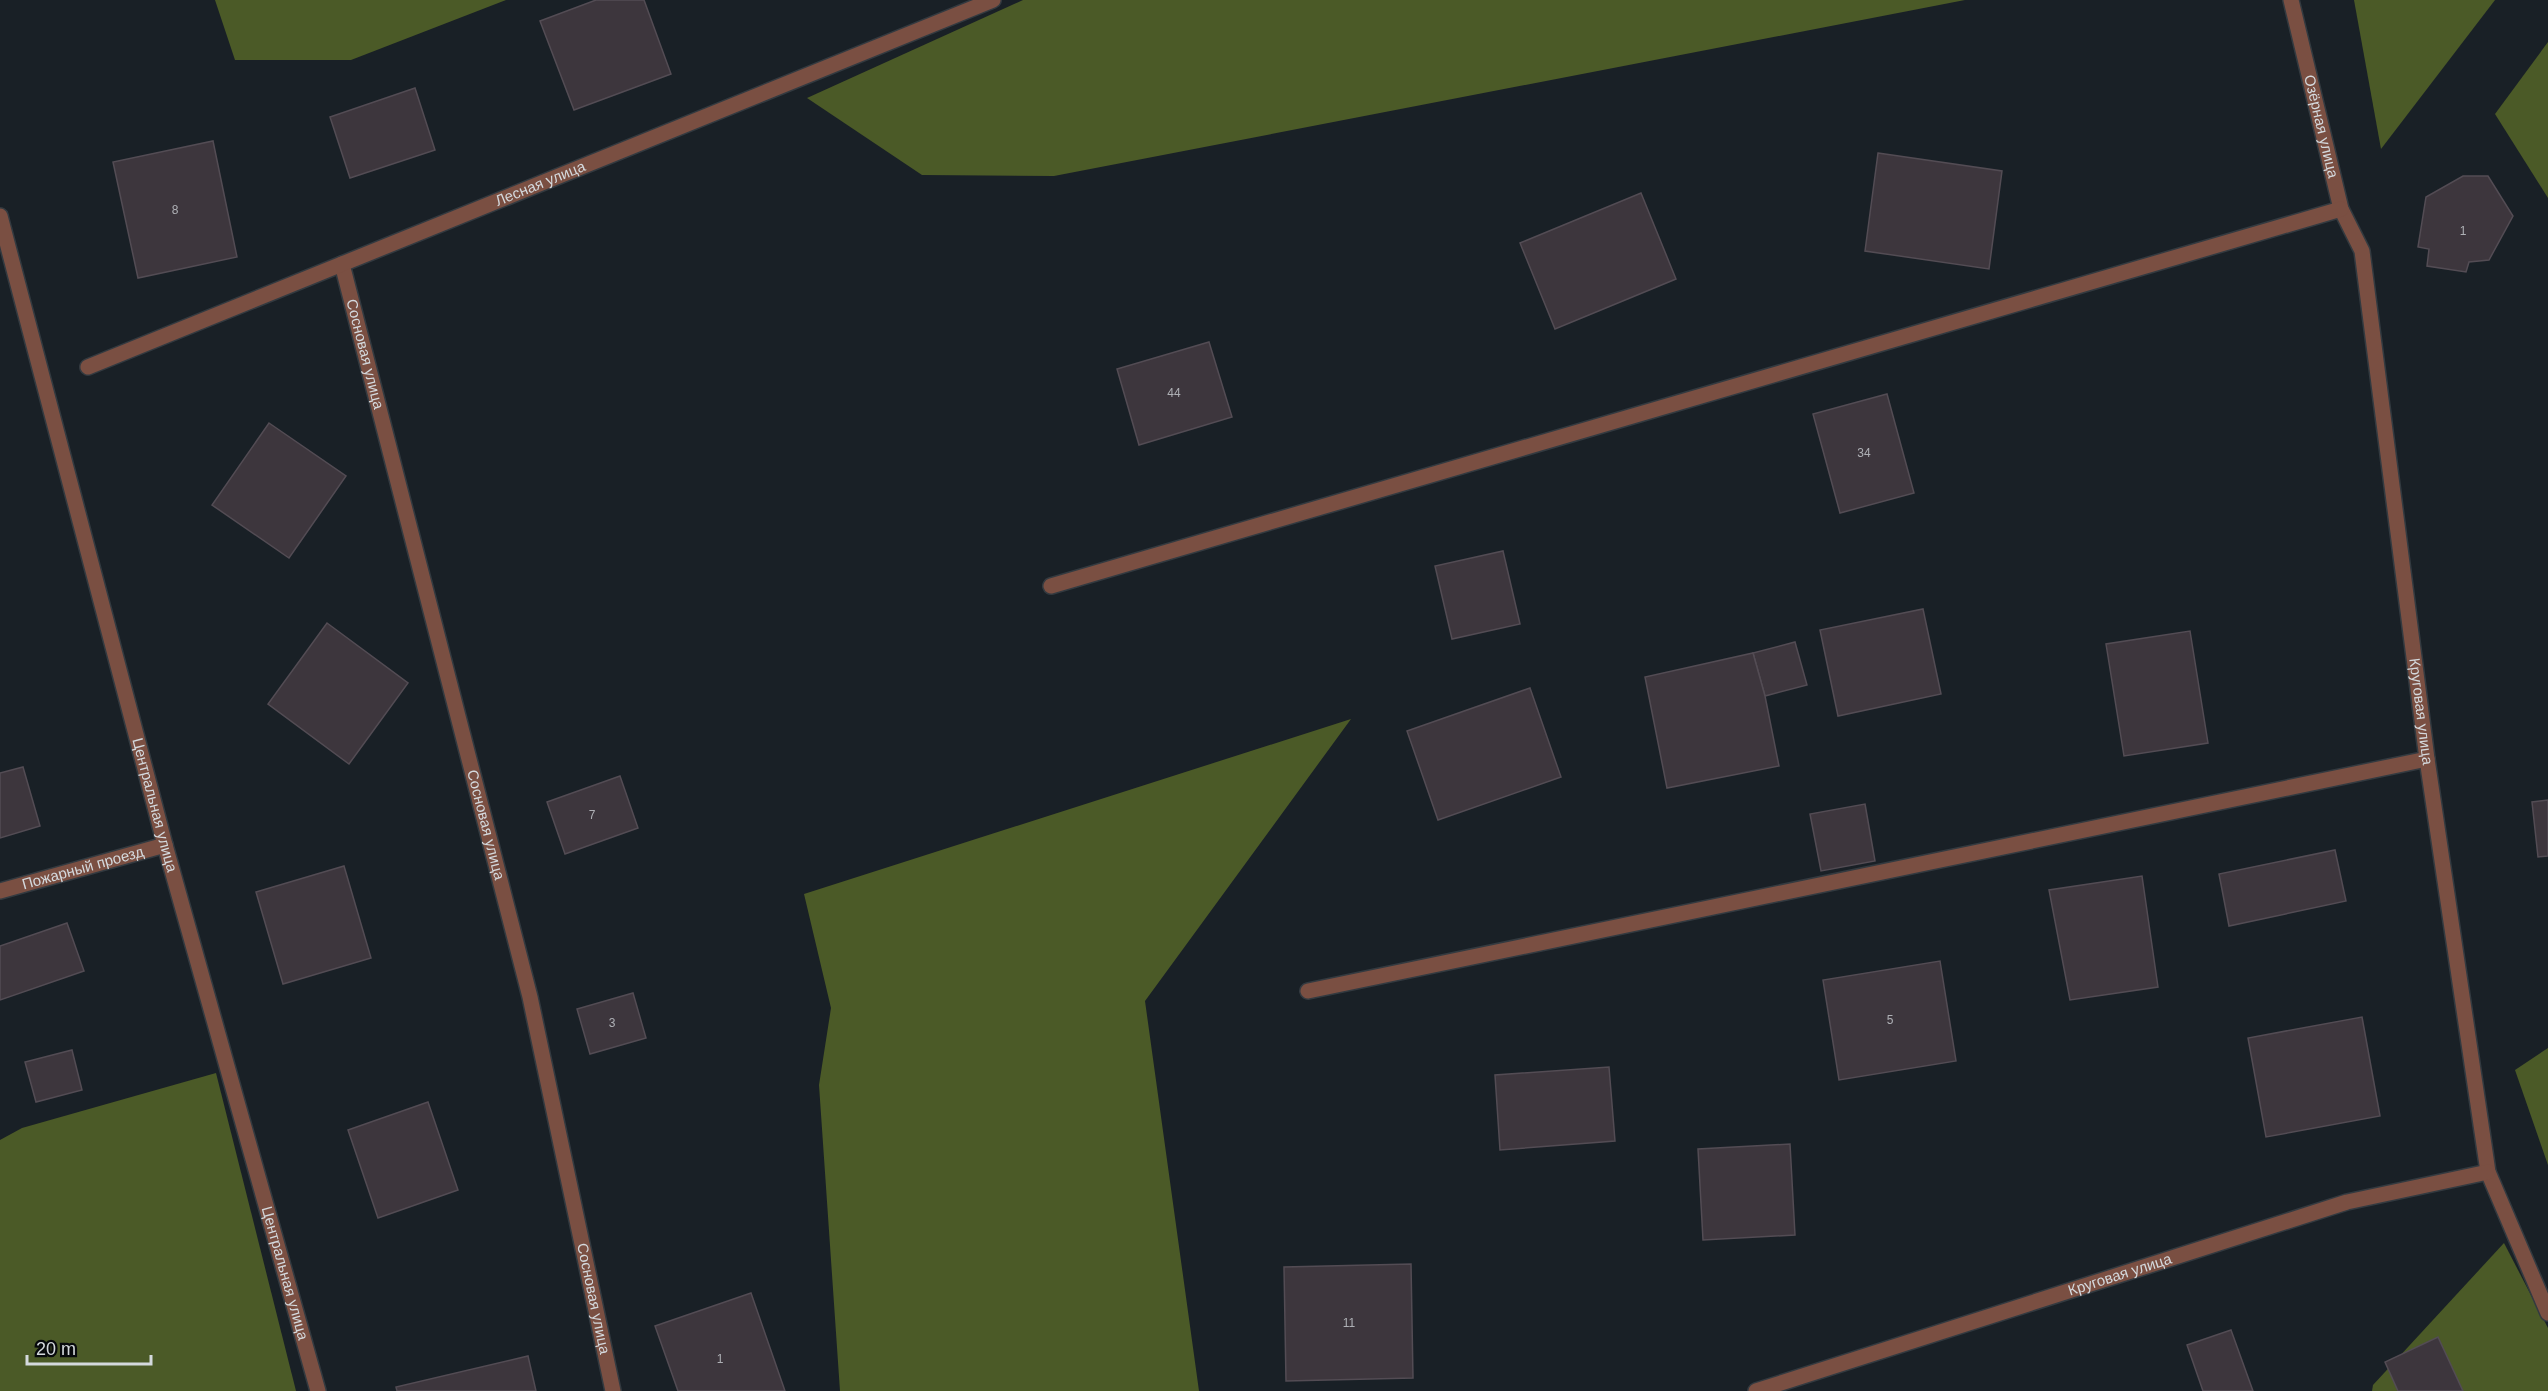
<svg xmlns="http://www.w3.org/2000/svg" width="2548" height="1391" font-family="Arial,sans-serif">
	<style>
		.forest { fill: #4b5a27 }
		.building { fill: #3d363d; stroke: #534c54; stroke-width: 1.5 }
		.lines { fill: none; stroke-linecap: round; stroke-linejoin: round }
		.minor-casing { stroke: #333a40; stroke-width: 18 }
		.minor { stroke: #7a4f42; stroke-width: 15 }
		.labels { text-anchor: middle; stroke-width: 6; stroke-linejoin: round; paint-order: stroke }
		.number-label { font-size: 12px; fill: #aeb0b5 }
		.street-label { font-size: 15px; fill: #d4d9dd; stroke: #07090c }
	</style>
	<rect width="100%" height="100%" fill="#192026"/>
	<g class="forest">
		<path d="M 215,0 L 506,0 L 351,60 L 235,60 Z"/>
		<path d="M 1023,0 L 1965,0 L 1054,176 L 922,175 L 807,98 Z"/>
		<path d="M 2354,0 L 2495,0 L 2381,149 Z"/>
		<path d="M 2548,42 L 2548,198 L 2495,114 Z"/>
		<path d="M 1351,719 L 1145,1001 L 1199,1391 L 840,1391 L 819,1085 L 831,1008 L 804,894 Z"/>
		<path d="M 2548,1048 L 2548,1165 L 2515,1070 Z"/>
		<path d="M 216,1073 L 296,1391 L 0,1391 L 0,1140 L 22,1128 Z"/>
		<path d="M 2504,1243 L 2548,1328 L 2548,1391 L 2372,1391 L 2373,1385 Z"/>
	</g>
	<g class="building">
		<path d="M 596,0 L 644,0 L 671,74 L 574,110 L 540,21 Z"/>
		<path d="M 415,88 L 435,150 L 350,178 L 330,117 Z"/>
		<path d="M 213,141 L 237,257 L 138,278 L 113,162 Z"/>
		<path d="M 1878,153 L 2002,171 L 1989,269 L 1865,251 Z"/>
		<path d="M 2463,176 L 2488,176 L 2513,216 L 2489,260 L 2469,262 L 2466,272 L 2427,266 L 2429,249 L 2418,247 L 2426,197 Z"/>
		<path d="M 1641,193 L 1676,279 L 1555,329 L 1520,243 Z"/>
		<path d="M 1209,342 L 1232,417 L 1139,445 L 1117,369 Z"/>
		<path d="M 1887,394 L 1914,493 L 1840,513 L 1813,414 Z"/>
		<path d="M 269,423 L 346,476 L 289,558 L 212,505 Z"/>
		<path d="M 1503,551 L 1520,624 L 1452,639 L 1435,566 Z"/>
		<path d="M 1923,609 L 1941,694 L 1838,716 L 1820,630 Z"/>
		<path d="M 327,623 L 408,683 L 349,764 L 268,704 Z"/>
		<path d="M 2190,631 L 2208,743 L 2124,756 L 2106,644 Z"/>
		<path d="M 1795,642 L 1807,685 L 1765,696 L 1753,653 Z"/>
		<path d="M 1753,653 L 1765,696 L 1779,766 L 1667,788 L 1645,677 Z"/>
		<path d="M 1530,688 L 1561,777 L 1438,820 L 1407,731 Z"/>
		<path d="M 23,767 L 40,826 L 0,838 L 0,773 Z"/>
		<path d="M 620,776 L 638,828 L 565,854 L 547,802 Z"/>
		<path d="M 2548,800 L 2548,856 L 2538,857 L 2532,802 Z"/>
		<path d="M 1865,804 L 1875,861 L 1821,871 L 1810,814 Z"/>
		<path d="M 2335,850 L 2346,901 L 2229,926 L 2219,874 Z"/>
		<path d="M 344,866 L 371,958 L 283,984 L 256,892 Z"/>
		<path d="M 2142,876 L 2158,987 L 2070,1000 L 2049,890 Z"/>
		<path d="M 67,923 L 84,971 L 0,1000 L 0,946 Z"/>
		<path d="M 1940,961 L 1956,1061 L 1839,1080 L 1823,980 Z"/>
		<path d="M 633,993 L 646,1038 L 590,1054 L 577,1009 Z"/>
		<path d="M 2362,1017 L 2380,1116 L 2266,1137 L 2248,1038 Z"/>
		<path d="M 72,1050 L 82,1090 L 36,1102 L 25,1062 Z"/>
		<path d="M 1609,1067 L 1615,1141 L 1500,1150 L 1495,1075 Z"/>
		<path d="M 428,1102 L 458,1190 L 378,1218 L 348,1130 Z"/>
		<path d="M 1790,1144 L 1795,1235 L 1703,1240 L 1698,1149 Z"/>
		<path d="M 1411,1264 L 1413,1378 L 1286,1381 L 1284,1267 Z"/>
		<path d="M 751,1293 L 785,1391 L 678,1391 L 655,1326 Z"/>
		<path d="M 2231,1330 L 2253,1391 L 2203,1391 L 2187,1345 Z"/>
		<path d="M 2438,1337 L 2463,1391 L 2398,1391 L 2385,1362 Z"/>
		<path d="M 528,1356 L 536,1391 L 397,1391 L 396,1387 Z"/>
	</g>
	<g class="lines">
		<g class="minor-casing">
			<g id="minor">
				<path id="s1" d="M 2291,0 L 2341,209 L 2362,251 L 2427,759 L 2488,1172 L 2548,1313"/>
				<path id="s2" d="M 0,216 L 165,845 L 318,1391"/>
				<path id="s3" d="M 342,264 L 530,997 L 613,1391"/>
				<path id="s4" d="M 88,367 L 993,0"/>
				<path d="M 1051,586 L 2341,209"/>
				<path id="s5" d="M 0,891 L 165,845"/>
				<path d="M 1308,991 L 2427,759"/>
				<path id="s6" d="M 1756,1391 L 2347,1202 L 2488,1172"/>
			</g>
		</g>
		<use href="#minor" class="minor"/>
	</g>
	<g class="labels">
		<g class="number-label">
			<text x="175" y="214">8</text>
			<text x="2463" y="235">1</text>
			<text x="1174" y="397">44</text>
			<text x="1864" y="457">34</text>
			<text x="592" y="819">7</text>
			<text x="1890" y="1024">5</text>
			<text x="612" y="1027">3</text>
			<text x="1349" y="1327">11</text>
			<text x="720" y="1363">1</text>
		</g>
		<g class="street-label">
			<text dy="5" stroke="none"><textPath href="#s1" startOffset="130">Озёрная улица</textPath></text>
			<text dy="5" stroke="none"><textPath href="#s4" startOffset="488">Лесная улица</textPath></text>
			<text dy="5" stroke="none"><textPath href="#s3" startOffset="93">Сосновая улица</textPath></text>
			<text dy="5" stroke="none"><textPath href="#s1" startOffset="726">Круговая улица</textPath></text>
			<text dy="5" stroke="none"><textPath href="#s2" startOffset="609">Центральная улица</textPath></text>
			<text dy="5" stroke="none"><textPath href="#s3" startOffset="579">Сосновая улица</textPath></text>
			<text dy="5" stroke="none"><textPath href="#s5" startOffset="86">Пожарный проезд</textPath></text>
			<text dy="5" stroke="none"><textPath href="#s2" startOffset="1095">Центральная улица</textPath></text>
			<text dy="5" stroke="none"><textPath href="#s6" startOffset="382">Круговая улица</textPath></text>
			<text dy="5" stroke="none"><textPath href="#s3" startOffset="1065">Сосновая улица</textPath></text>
		</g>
	</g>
	<path d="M27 1355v9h124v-9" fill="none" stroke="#d4d9dd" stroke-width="3"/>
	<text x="36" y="1355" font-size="18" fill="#d4d9dd" stroke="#07090c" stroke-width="4.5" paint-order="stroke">20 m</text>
</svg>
